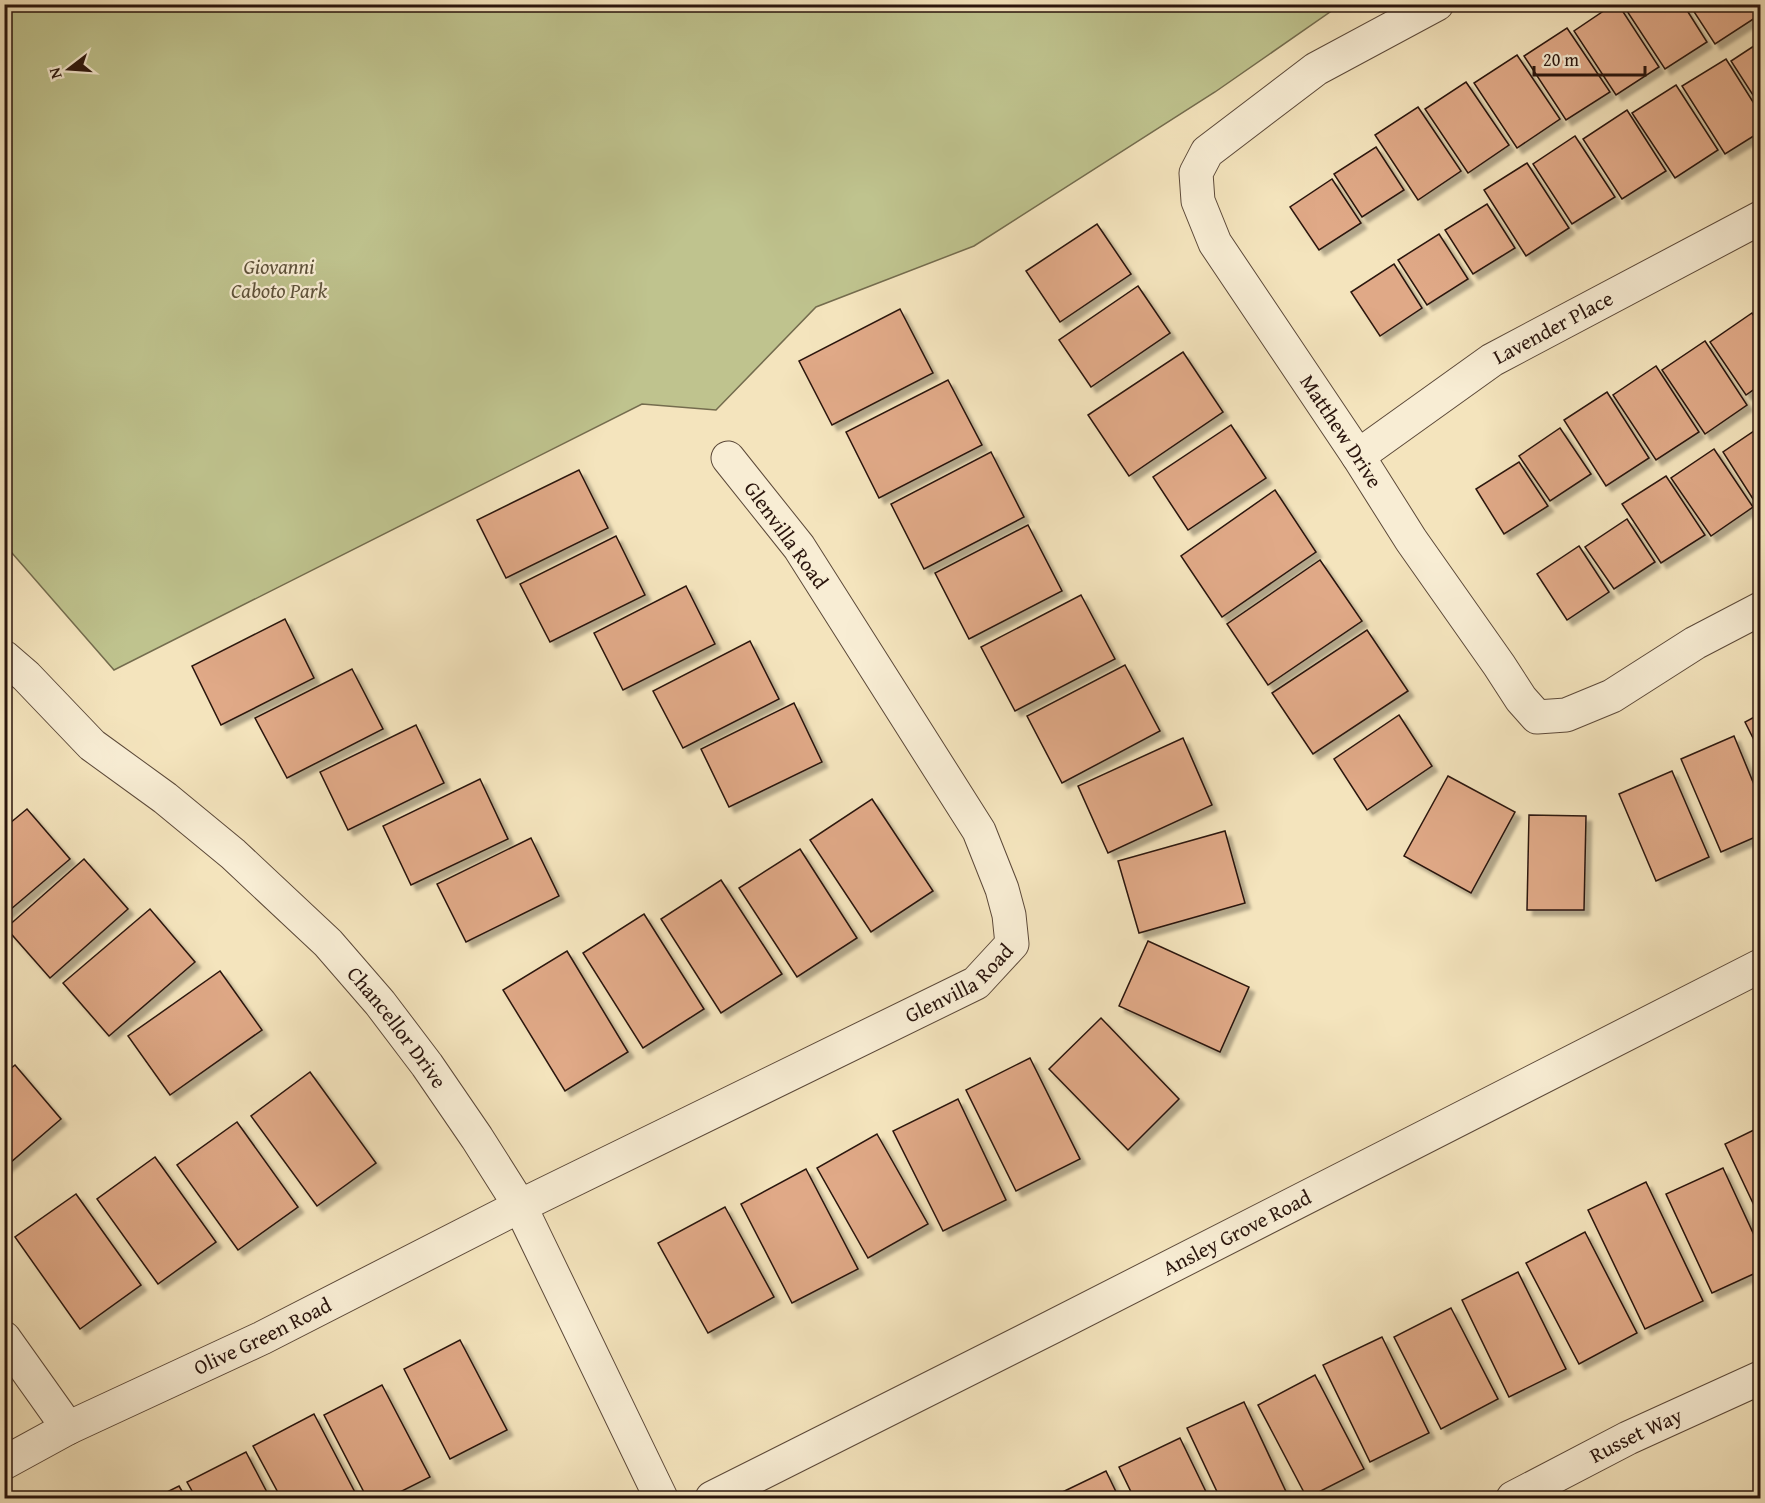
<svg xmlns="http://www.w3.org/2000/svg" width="1765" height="1503" font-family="'Gentium Book Plus',serif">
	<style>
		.green { fill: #bfc38e; stroke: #746c4e; stroke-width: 1.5 }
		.building { fill: #e0a987; stroke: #2a150d; stroke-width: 1.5; filter: url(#shadow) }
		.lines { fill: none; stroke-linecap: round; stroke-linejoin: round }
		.minor-casing { stroke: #5c4939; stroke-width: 35 }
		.minor { stroke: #f8edd4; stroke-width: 33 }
		.labels { text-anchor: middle; stroke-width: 4.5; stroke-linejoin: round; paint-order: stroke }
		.park-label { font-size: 21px; font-style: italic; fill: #5e523a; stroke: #f8edd4 }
		.street-label { font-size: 21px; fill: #2a150d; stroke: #f8edd4 }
	</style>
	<defs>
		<filter id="shadow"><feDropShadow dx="5.5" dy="5.5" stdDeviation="1.5" flood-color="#0004"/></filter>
	</defs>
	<rect width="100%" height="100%" fill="#f4e4bd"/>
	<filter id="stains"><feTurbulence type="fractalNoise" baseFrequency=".00333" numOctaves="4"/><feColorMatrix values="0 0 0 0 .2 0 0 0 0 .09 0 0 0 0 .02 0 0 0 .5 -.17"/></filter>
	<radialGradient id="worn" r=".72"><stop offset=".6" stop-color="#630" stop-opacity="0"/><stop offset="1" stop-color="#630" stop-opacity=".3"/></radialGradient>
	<path class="green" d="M 4,5 L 5,4 L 1340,5 L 1215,92 L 974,246 L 816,307 L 716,410 L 642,404 L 114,670 L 5,545 Z"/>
	<g class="building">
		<path d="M 1614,4 L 1618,4 L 1659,67 L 1616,95 L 1574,31 Z"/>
		<path d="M 1683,4 L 1707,42 L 1665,69 L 1623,5 Z"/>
		<path d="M 1689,4 L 1750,4 L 1758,16 L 1715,44 Z"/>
		<path d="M 1567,28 L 1610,92 L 1566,120 L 1524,56 Z"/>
		<path d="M 1760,42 L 1760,106 L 1731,61 Z"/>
		<path d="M 1517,55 L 1560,119 L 1517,148 L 1474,83 Z"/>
		<path d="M 1726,59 L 1760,113 L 1760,132 L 1725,154 L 1682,86 Z"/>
		<path d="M 1466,82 L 1509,145 L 1468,173 L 1425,109 Z"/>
		<path d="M 1676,85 L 1718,150 L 1675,178 L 1632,113 Z"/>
		<path d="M 1418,107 L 1461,171 L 1418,200 L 1375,135 Z"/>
		<path d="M 1627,110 L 1666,171 L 1622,199 L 1583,139 Z"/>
		<path d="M 1575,136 L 1615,197 L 1572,224 L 1533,164 Z"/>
		<path d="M 1376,147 L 1404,190 L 1362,217 L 1334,174 Z"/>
		<path d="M 1527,163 L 1569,228 L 1526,256 L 1484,190 Z"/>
		<path d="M 1332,179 L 1361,223 L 1319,250 L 1290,207 Z"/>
		<path d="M 1487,204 L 1515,248 L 1473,274 L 1445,230 Z"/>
		<path d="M 1097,224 L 1131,274 L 1060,322 L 1026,271 Z"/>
		<path d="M 1439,234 L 1468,279 L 1427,305 L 1398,260 Z"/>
		<path d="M 1394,264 L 1422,308 L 1380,336 L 1351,292 Z"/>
		<path d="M 1138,286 L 1170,333 L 1091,387 L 1059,340 Z"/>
		<path d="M 900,309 L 933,373 L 832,425 L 799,361 Z"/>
		<path d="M 1752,313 L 1760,325 L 1760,385 L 1746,395 L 1710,342 Z"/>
		<path d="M 1705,341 L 1747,405 L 1705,434 L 1662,370 Z"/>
		<path d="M 1183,352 L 1223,412 L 1129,476 L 1088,415 Z"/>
		<path d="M 1656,366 L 1699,432 L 1656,460 L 1613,395 Z"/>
		<path d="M 948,380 L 982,445 L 879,498 L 846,432 Z"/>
		<path d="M 1607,392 L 1649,458 L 1606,486 L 1564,420 Z"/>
		<path d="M 1231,425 L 1266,478 L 1188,530 L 1153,477 Z"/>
		<path d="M 1760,427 L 1760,510 L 1723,452 Z"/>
		<path d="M 1560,428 L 1591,474 L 1550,501 L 1519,456 Z"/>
		<path d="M 1714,449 L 1753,507 L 1711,536 L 1671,478 Z"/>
		<path d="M 991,452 L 1024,517 L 924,569 L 891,504 Z"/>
		<path d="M 1519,462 L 1548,506 L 1504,534 L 1476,489 Z"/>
		<path d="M 579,470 L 608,528 L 506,578 L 477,520 Z"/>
		<path d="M 1666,476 L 1705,535 L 1661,563 L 1622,504 Z"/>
		<path d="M 1275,490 L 1316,552 L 1222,617 L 1181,556 Z"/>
		<path d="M 1627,519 L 1655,562 L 1614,589 L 1585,547 Z"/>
		<path d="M 1028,525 L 1062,591 L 969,639 L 935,573 Z"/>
		<path d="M 616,536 L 645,595 L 550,642 L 520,584 Z"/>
		<path d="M 1579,546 L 1609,592 L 1567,620 L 1537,574 Z"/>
		<path d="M 1320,560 L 1362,621 L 1268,685 L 1227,624 Z"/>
		<path d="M 686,586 L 715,644 L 623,690 L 594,633 Z"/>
		<path d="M 1081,595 L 1115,659 L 1015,711 L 981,647 Z"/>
		<path d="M 285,619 L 314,678 L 221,725 L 192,666 Z"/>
		<path d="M 1367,630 L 1408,691 L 1313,754 L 1272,693 Z"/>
		<path d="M 750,641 L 779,699 L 683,748 L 653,691 Z"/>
		<path d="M 1125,665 L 1160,731 L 1062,783 L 1027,716 Z"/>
		<path d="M 352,669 L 383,729 L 287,778 L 255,718 Z"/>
		<path d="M 794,703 L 822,762 L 729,807 L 701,749 Z"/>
		<path d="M 1760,714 L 1760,752 L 1745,722 Z"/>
		<path d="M 1399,715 L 1432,766 L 1367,810 L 1334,759 Z"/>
		<path d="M 416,725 L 444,783 L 348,830 L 320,772 Z"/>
		<path d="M 1734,736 L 1760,799 L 1760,835 L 1721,852 L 1681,759 Z"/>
		<path d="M 1183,738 L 1212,805 L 1108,853 L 1078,786 Z"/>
		<path d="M 1672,771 L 1709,857 L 1656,881 L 1619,794 Z"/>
		<path d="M 1448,776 L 1515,812 L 1471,893 L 1404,856 Z"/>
		<path d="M 480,779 L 508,839 L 411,885 L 383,826 Z"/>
		<path d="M 872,799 L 933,891 L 871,932 L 810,840 Z"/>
		<path d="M 27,809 L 70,859 L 4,915 L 4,828 Z"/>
		<path d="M 1529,815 L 1586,816 L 1584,910 L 1527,910 Z"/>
		<path d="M 1225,831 L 1245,903 L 1139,933 L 1118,861 Z"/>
		<path d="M 531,838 L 559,896 L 466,942 L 437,884 Z"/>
		<path d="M 800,849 L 857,938 L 797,977 L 739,888 Z"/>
		<path d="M 84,859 L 128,909 L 50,978 L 6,928 Z"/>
		<path d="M 721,880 L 782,974 L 721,1013 L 661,919 Z"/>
		<path d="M 150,909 L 195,962 L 109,1036 L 63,983 Z"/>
		<path d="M 644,914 L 704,1009 L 643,1048 L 583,953 Z"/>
		<path d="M 1148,941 L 1249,987 L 1220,1052 L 1119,1006 Z"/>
		<path d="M 567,951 L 628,1052 L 565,1091 L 503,990 Z"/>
		<path d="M 220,971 L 262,1030 L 170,1095 L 128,1036 Z"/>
		<path d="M 1101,1018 L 1179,1099 L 1128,1150 L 1049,1069 Z"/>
		<path d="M 1030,1058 L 1080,1159 L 1016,1191 L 966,1090 Z"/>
		<path d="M 15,1065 L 61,1119 L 4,1168 L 4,1074 Z"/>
		<path d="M 310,1072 L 376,1163 L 317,1206 L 251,1116 Z"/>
		<path d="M 958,1099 L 1006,1200 L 943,1231 L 893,1131 Z"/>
		<path d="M 237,1122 L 298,1207 L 238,1250 L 177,1165 Z"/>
		<path d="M 1760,1127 L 1760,1218 L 1725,1144 Z"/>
		<path d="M 877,1134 L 928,1224 L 868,1258 L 817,1168 Z"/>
		<path d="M 155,1157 L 216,1242 L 158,1284 L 97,1199 Z"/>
		<path d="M 1723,1168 L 1760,1248 L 1760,1271 L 1712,1293 L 1666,1194 Z"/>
		<path d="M 806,1169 L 858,1269 L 792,1303 L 741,1204 Z"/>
		<path d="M 1646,1182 L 1703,1301 L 1645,1329 L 1588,1210 Z"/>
		<path d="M 76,1194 L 141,1285 L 80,1329 L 15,1237 Z"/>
		<path d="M 725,1207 L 774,1297 L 708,1333 L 658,1243 Z"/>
		<path d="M 1585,1232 L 1637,1333 L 1579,1364 L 1526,1263 Z"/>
		<path d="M 1518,1272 L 1566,1369 L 1509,1397 L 1462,1300 Z"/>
		<path d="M 1451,1308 L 1498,1399 L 1441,1429 L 1394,1337 Z"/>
		<path d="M 1382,1337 L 1429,1433 L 1370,1462 L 1323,1365 Z"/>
		<path d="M 460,1340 L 507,1430 L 450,1459 L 404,1369 Z"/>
		<path d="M 1315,1375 L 1364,1469 L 1307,1498 L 1258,1405 Z"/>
		<path d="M 382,1385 L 430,1477 L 388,1498 L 367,1498 L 324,1415 Z"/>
		<path d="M 1244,1402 L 1289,1498 L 1220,1498 L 1187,1428 Z"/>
		<path d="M 314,1414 L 358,1498 L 281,1498 L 253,1446 Z"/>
		<path d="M 1180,1438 L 1209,1498 L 1134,1498 L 1119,1467 Z"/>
		<path d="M 246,1452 L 270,1498 L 196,1498 L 187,1482 Z"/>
		<path d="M 1106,1471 L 1119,1498 L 1050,1498 Z"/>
		<path d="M 179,1486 L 186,1498 L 155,1498 Z"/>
		<path d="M 1758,1489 L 1760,1498 L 1740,1498 Z"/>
	</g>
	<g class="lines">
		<g class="minor-casing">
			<g id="minor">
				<path id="s1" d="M 1437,4 L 1316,69 L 1207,152 L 1196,173 L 1198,201 L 1215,243 L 1358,456 L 1411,540 L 1499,665 L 1521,699 L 1537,717 L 1566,715 L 1612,696 L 1695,643 L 1760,609"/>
				<path id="s2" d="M 1358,456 L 1492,360 L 1760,218"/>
				<path id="s3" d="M 4,657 L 26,676 L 92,745 L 165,798 L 233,854 L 328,943 L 380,1003 L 427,1065 L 477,1138 L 520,1206 L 661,1498"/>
				<path d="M 4,1338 L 68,1428"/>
				<path id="s4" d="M 4,1463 L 68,1428 L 262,1338 L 520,1206 L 976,983 L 1012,944 L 1009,915 L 1002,889 L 979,831 L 799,547 L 728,458"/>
				<path id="s5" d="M 712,1498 L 1052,1327 L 1760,966"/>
				<path id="s6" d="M 1513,1498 L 1628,1438 L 1760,1378"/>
			</g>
		</g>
		<use href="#minor" class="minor"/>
	</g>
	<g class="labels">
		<g class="park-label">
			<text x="279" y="274">Giovanni<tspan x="279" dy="24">Caboto Park</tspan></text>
		</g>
		<g class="street-label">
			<text dy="7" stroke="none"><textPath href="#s2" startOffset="234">Lavender Place</textPath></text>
			<text dy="7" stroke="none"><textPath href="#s1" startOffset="598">Matthew Drive</textPath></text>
			<text transform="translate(786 535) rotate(54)" y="7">Glenvilla Road</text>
			<text dy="7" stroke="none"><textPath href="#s4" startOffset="1070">Glenvilla Road</textPath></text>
			<text dy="7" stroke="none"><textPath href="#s3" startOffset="542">Chancellor Drive</textPath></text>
			<text dy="7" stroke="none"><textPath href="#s5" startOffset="588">Ansley Grove Road</textPath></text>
			<text dy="7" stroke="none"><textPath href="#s4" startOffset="288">Olive Green Road</textPath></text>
			<text dy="7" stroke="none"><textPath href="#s6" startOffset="138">Russet Way</textPath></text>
		</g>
	</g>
	<rect width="1765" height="1503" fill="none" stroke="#f4e4bd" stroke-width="24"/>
	<rect x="6" y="6" width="1753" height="1491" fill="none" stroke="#2a150d" stroke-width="3"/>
	<rect x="12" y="12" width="1741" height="1479" fill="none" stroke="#2a150d" stroke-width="1.5"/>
	<g transform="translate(69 69) rotate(253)" stroke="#f8edd4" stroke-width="4.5" paint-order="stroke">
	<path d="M0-4.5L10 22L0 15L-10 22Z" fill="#2a150d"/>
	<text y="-9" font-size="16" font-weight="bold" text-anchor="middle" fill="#2a150d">N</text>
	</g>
	<path d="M1534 66v9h111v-9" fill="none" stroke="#2a150d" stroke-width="3"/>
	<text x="1543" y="66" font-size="18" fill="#2a150d" stroke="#f8edd4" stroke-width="4.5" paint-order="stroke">20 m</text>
	<rect width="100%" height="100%" filter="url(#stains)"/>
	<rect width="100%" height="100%" fill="url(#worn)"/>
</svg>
